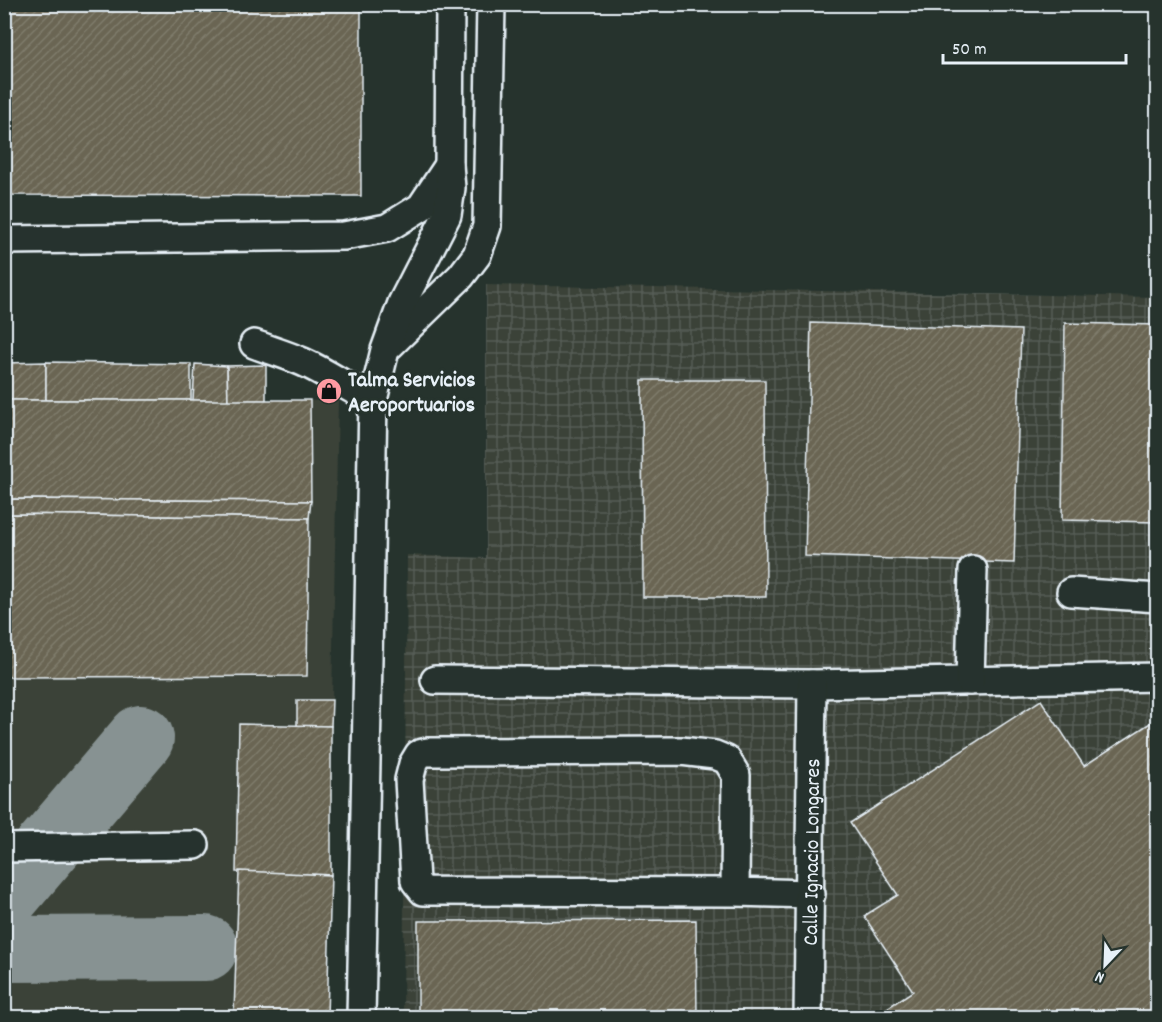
<svg xmlns="http://www.w3.org/2000/svg" width="1162" height="1022" font-family="Dekko,sans-serif">
	<style>
		.built { fill: #3a4238 }
		.industrial { fill: url(#industrial-grid) }
		.lines { fill: none; stroke-linecap: round; stroke-linejoin: round }
		.taxiway { stroke: #879292; stroke-width: 66 }
		.building { fill: url(#building-hatch); stroke: #e8f1f8; stroke-width: 1.5 }
		.minor-casing { stroke: #e8f1f8; stroke-width: 32 }
		.minor { stroke: #26332d; stroke-width: 27 }
		.labels { text-anchor: middle; stroke-width: 6; stroke-linejoin: round; paint-order: stroke }
		.poi-label { font-size: 22px; font-weight: bold; fill: #e8f1f8; stroke: #26332d; text-anchor: start }
		.street-label { font-size: 22px; fill: #e8f1f8; stroke: #26332d }
	</style>
	<defs>
		<pattern id="industrial-grid" width="8" height="8" patternUnits="userSpaceOnUse" patternTransform="scale(1.5)"><rect width="8" height="8" fill="#3a4238"/><path d="M0 4h8M4 0v8" fill="none" stroke="#565e56"/></pattern>
		<pattern id="building-hatch" width="6" height="6" patternUnits="userSpaceOnUse" patternTransform="scale(1.5)"><rect width="6" height="6" fill="#6a6553"/><path d="M-1 1l2-2M0 6l6-6M5 7l2-2" fill="none" stroke="#7f7c6c"/></pattern>
	</defs>
	<rect width="100%" height="100%" fill="#26332d"/>
	<filter id="ink" filterUnits="userSpaceOnUse"><feTurbulence type="fractalNoise" baseFrequency=".0167" numOctaves="2"/><feDisplacementMap in="SourceGraphic" scale="12" xChannelSelector="R" yChannelSelector="G"/><feConvolveMatrix kernelMatrix="1 2 1 2 8 2 1 2 1" color-interpolation-filters="sRGB"/></filter>
	<g filter="url(#ink)">
		<path class="built" d="M 4,363 L 266,365 L 267,400 L 338,401 L 332,700 L 331,875 L 327,1017 L 5,1017 Z"/>
		<path class="industrial" d="M 486,285 L 1157,297 L 1157,1017 L 403,1018 L 407,555 L 486,558 Z"/>
		<g class="lines">
			<g class="taxiway">
				<path d="M 4,899 L 141,738"/>
				<path d="M 4,949 L 205,948"/>
			</g>
		</g>
		<g class="building">
			<path d="M 4,4 L 361,4 L 361,196 L 4,195 Z"/>
			<path d="M 811,323 L 1021,330 L 1014,563 L 805,556 Z"/>
			<path d="M 1065,323 L 1158,325 L 1158,522 L 1062,520 Z"/>
			<path d="M 46,362 L 46,400 L 5,400 L 5,363 Z"/>
			<path d="M 46,362 L 191,364 L 191,400 L 46,400 Z"/>
			<path d="M 195,364 L 227,366 L 228,401 L 193,400 Z"/>
			<path d="M 266,365 L 266,400 L 228,401 L 227,366 Z"/>
			<path d="M 642,380 L 765,380 L 766,597 L 643,597 Z"/>
			<path d="M 4,400 L 310,400 L 311,501 L 4,499 Z"/>
			<path d="M 4,499 L 311,501 L 309,518 L 4,514 Z"/>
			<path d="M 4,514 L 309,518 L 307,676 L 4,677 Z"/>
			<path d="M 297,700 L 332,700 L 331,726 L 297,726 Z"/>
			<path d="M 1041,700 L 1084,766 L 1158,718 L 1158,1018 L 872,1018 L 913,991 L 864,916 L 898,895 L 850,823 Z"/>
			<path d="M 239,724 L 331,726 L 331,875 L 236,872 Z"/>
			<path d="M 239,871 L 331,875 L 327,1017 L 234,1013 Z"/>
			<path d="M 696,920 L 697,1018 L 418,1018 L 418,921 Z"/>
		</g>
		<g class="lines">
			<g class="minor-casing">
				<g id="minor">
					<path d="M 4,240 L 344,236 L 387,228 L 421,207 L 449,165"/>
					<path d="M 254,344 C 270,350 287,355 303,362 C 328,373 349,389 373,400"/>
					<path d="M 390,345 L 461,276 L 477,255 L 487,226 L 491,4"/>
					<path d="M 1071,592 L 1158,598"/>
					<path d="M 435,680 L 812,684 L 1158,677"/>
					<path d="M 970,681 L 973,570"/>
					<path d="M 4,848 L 195,845"/>
					<path d="M 735,892 L 736,775 L 727,760 L 715,755 L 681,751 L 427,752 L 419,754 L 413,764 L 409,780 L 415,881 L 423,891 L 735,892 L 811,894"/>
					<path d="M 361,1018 L 373,400 L 385,350 L 402,303 L 447,215 L 451,188 L 449,165 L 450,4"/>
					<path id="s1" d="M 808,1018 L 812,684"/>
				</g>
			</g>
			<use href="#minor" class="minor"/>
		</g>
	</g>
	<defs>
		<g id="shop-disc" transform="scale(1.35)"><circle r="9.5" fill="#ff9aa2" stroke="#26332d"/><path d="M-5-2.5h2.3a2.7 3.5 0 0 1 5.4 0H5L5.5 6h-11ZM-1.5-2.5h3a1.5 2.3 0 0 0-3 0Z" fill="#111"/></g>
	</defs>
	<g fill-rule="evenodd">
		<use href="#shop-disc" x="329" y="391"/>
	</g>
	<g class="labels">
		<g class="poi-label">
			<text x="348" y="386">Talma Servicios<tspan x="348" dy="25">Aeroportuarios</tspan></text>
		</g>
		<g class="street-label">
			<text dy="8" stroke="none"><textPath href="#s1" startOffset="166">Calle Ignacio Longares</textPath></text>
		</g>
	</g>
	<rect width="1162" height="1022" fill="none" stroke="#26332d" stroke-width="24"/>
	<rect x="12" y="12" width="1138" height="998" fill="none" stroke="#e8f1f8" stroke-width="2" filter="url(#ink)"/>
	<g transform="translate(1105 965) rotate(203)" stroke="#26332d" stroke-width="4.5" paint-order="stroke">
	<path d="M0-4.5L10 22L0 15L-10 22Z" fill="#e8f1f8"/>
	<text y="-9" font-size="16" font-weight="bold" text-anchor="middle" fill="#e8f1f8">N</text>
	</g>
	<path d="M943 54v9h183v-9" fill="none" stroke="#e8f1f8" stroke-width="3"/>
	<text x="952" y="54" font-size="18" fill="#e8f1f8" stroke="#26332d" stroke-width="4.5" paint-order="stroke">50 m</text>
</svg>
